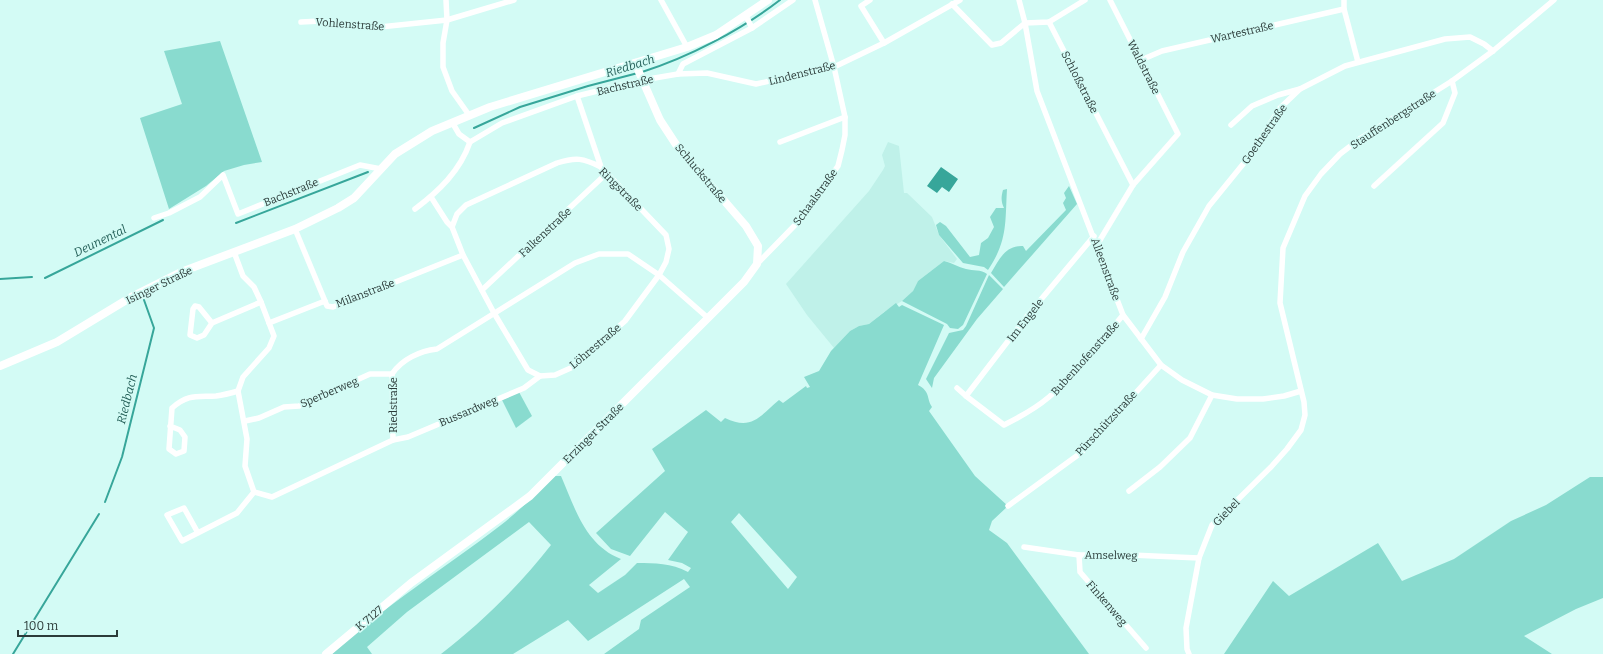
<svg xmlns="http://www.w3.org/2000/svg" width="1603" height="654" font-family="Bitter,serif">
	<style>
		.built { fill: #bff1e9 }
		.green { fill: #89dbcf; fill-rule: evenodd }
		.water { fill: #37a69a }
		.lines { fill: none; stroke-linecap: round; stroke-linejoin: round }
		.stream { stroke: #37a69a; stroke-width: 2 }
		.street { stroke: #fff; stroke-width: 5.5 }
		.secondary { stroke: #fff; stroke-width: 8 }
		.labels { text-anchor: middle; stroke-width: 3.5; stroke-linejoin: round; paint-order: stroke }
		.street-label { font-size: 11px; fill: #2b3b39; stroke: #d3fbf5 }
		.water-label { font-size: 12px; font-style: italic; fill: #256059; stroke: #d3fbf5 }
	</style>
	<rect width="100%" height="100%" fill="#d3fbf5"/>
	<path class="built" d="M 888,142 L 899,146 L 904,193 L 907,193 L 932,217 L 939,235 L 957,259 L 954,263 L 944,261 L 918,281 L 913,291 L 902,301 L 884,312 L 869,324 L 859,326 L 850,331 L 834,348 L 807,315 L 786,284 L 869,191 L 883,170 L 885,166 L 882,155 Z"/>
	<g class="green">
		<path d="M 220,41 L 262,162 L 244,165 L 224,171 L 206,186 L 169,209 L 140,118 L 182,104 L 164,51 Z"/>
		<path d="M 1069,186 L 1077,204 L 1004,287 L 991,273 C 999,260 1005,245 1023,246 L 1026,251 L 1066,210 L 1063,203 L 1066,198 L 1064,193 Z"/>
		<path d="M 1007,189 C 1005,223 1008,240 988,270 L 984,267 L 963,263 L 939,235 L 936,225 L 940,222 L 946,226 L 970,257 L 979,255 L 981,243 L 988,238 L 994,227 L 990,217 L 996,208 L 1004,208 C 1001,202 1001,197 1003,190 Z"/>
		<path d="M 944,261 C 952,263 958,267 966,269 C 973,271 981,269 987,274 L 963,325 L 958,329 L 950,328 L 947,324 L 902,301 L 913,291 L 918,281 Z"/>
		<path d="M 989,275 L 1003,289 L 977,319 L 934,378 L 932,388 L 926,379 L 949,333 L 963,330 L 966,326 Z"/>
		<path d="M 896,303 L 899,307 L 902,305 L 944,325 L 918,385 C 931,392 926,398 932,407 L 929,411 L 975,476 L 1008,506 L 992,521 L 989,530 L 1007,543 L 1089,654 L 604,654 L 639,629 L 641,620 L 690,587 L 684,579 L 588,641 L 568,620 L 513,654 L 441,654 C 481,623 520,585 551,545 L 529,522 L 407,612 L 367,647 L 372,654 L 332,654 C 384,606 445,568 501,525 C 520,510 538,492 555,476 L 561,476 C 575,508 585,545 621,559 L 589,585 L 598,593 L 625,575 L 637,563 C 655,563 671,563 688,572 L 691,568 L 682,563 L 668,560 L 688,532 L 665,512 L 630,556 L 611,549 L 596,533 L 665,471 L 652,449 L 706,410 L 721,422 L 725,418 C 752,431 760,416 779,400 L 783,403 L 806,386 L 807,388 L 810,387 L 804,377 L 819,371 L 831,351 L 850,331 L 859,326 L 869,324 ZM 739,513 L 797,577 L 788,589 L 731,522 Z"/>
		<path d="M 519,392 L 532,416 L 516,428 L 502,400 Z"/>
		<path d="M 1590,477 L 1603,477 L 1603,598 L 1576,609 L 1524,636 L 1552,654 L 1224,654 L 1273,581 L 1289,596 L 1378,543 L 1402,581 L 1454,559 L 1511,521 L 1546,505 Z"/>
	</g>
	<path class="water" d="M 941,167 L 958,179 L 949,192 L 942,187 L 937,193 L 927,186 Z"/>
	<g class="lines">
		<g class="stream">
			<path d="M 642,72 C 689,57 741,30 780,0"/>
			<path d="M 474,128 L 520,107 L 588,86 L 638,73"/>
			<path d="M 236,223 L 368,172"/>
			<path d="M 45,278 L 163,220"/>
			<path d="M 0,279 L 32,277"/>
			<path d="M 105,502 L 122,457 L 154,328 L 144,300"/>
			<path d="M 13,654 L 99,514"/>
		</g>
		<g class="street">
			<path d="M 446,0 L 447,20 L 443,43 L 443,67 L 452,91 L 469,115"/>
			<path d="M 661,0 L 687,47"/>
			<path d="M 870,0 L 861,6 L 884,43"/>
			<path d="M 1019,0 L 1025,23 L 1037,91 L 1123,315 L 1161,365 L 1182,380 L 1212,395 L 1237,399 L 1263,399 L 1284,396 L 1301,391"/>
			<path d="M 1344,0 L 1344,9 L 1358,62"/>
			<path d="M 952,4 L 992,45 L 1001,43 L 1025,23"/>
			<path d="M 746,16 L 752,28"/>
			<path d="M 301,22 L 321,21 L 356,26 L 380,27 L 447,20 L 514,0"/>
			<path d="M 1049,22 L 1133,185"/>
			<path d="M 1025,23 L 1049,22 L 1085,0"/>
			<path d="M 1141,60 L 1162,51 L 1344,9"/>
			<path d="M 678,74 L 683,64 L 752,28 L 793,0"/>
			<path d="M 577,96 L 601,167"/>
			<path d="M 452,122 L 459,134 L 470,142 L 502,123 L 577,96 L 643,80 L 678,74 L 707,73 L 756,84 L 834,67 L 884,43 L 960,0"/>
			<path d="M 1231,125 L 1252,106 L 1278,95 L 1300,89"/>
			<path d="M 780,142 L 845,117"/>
			<path d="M 1374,186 L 1443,123 L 1455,93 L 1452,81"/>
			<path d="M 431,197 L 447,222 L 452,227 L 463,255 L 494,313 L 528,370 L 540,376 L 555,375 L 573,367 L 625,321 L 659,275 L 666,262 L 669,249 L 666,235 L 601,167 C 583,158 576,157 557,163 L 466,205 L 457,214 L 452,227"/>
			<path d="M 415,209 C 439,191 460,171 470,142"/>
			<path d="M 154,218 L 169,213 L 200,197 L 223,175 L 238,214 L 360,165 L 381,169"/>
			<path d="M 295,229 L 325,301"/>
			<path d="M 1097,245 L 1133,185 L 1178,134 L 1110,0"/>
			<path d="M 234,252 L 243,276 L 254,287 L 261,302 L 274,336 L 269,348 L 243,377 L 238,391 L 247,439 L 245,466 L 254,492 L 272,497 L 393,440 L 392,374 C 402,359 420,351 437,349 L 575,263 L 599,254 L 628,254 L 659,275 L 708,318"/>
			<path d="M 757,264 L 796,224 L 838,166 L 842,150 L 845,135 L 845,117 L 834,67 L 815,0"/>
			<path d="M 482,290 L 607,173"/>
			<path d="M 212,323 L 199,307 L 195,306 L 193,309 L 190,335 L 197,338 L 204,335 L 212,323 L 261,302"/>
			<path d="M 269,323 L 325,301 L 327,306 L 333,307 L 463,255"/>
			<path d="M 1141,339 L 1165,297 L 1183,252 L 1209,206 L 1248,158 L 1280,108 L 1300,89 L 1345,66 L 1445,39 L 1470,37 L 1484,44 L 1493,51"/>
			<path d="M 957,388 L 966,396 L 1028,315 L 1094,236"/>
			<path d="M 966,396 L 1004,425 C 1020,417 1035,409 1049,397 C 1077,373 1100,343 1123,315"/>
			<path d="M 245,421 L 259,418 L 284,407 L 299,406 L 370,374 L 392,374"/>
			<path d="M 170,426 L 180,430 L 185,437 L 184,451 L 176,454 L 169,449 L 172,408 C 188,394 196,397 216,396 C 223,395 231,393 238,391"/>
			<path d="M 393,440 L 408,437 L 524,388 L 540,376"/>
			<path d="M 1129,491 L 1160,467 L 1190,438 L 1212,395"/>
			<path d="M 1008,506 L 1082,452 L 1161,365"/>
			<path d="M 198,533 L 184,508 L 167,515 L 182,541 L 237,513 L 254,492"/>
			<path d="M 1024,547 L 1079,555 L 1131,555 L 1199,558"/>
			<path d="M 1079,555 L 1080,572 L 1146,648"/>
			<path d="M 1189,654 L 1187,649 L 1186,628 L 1199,558 L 1212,525 L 1271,467 L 1287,449 L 1301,430 L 1305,415 L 1304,402 L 1280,303 L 1283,248 L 1305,196 L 1321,174 L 1340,154 L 1361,138 L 1452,81 L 1493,51 L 1554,0"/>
		</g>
		<g class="secondary">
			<path d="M 0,366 L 57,342 L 133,296 L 181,272 L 295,229 L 338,208 L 354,198 L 395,154 L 432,131 L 490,107 L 687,47 L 716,35 L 768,0"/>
			<path d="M 326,654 L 411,583 L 530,496 L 744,282 L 757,264 L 758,246 L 746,226 L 677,146 L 660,120 L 635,63"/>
		</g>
	</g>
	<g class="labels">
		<g class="street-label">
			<text transform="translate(350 24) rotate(4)" y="4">Vohlenstraße</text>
			<text transform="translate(1242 32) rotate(-13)" y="4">Wartestraße</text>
			<text transform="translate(1144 67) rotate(63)" y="4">Waldstraße</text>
			<text transform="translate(802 73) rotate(-14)" y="4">Lindenstraße</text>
			<text transform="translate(1080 82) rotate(63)" y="4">Schloßstraße</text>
			<text transform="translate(625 85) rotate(-13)" y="4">Bachstraße</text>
			<text transform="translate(1393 119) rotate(-33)" y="4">Stauffenbergstraße</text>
			<text transform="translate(1264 134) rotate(-55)" y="4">Goethestraße</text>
			<text transform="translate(701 173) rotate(50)" y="4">Schluckstraße</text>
			<text transform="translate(621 189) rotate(45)" y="4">Ringstraße</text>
			<text transform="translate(291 192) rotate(-22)" y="4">Bachstraße</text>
			<text transform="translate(815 197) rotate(-54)" y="4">Schaalstraße</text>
			<text transform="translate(545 232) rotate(-43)" y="4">Falkenstraße</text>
			<text transform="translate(1106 269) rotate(70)" y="4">Alleenstraße</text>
			<text transform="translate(159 285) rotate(-26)" y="4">Isinger Straße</text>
			<text transform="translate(365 293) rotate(-21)" y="4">Milanstraße</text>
			<text transform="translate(1025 320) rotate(-52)" y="4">Im Engele</text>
			<text transform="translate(595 346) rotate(-40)" y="4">Löhrestraße</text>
			<text transform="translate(1085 358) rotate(-48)" y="4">Bubenhofenstraße</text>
			<text transform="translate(329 392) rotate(-23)" y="4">Sperberweg</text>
			<text transform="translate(393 405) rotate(-90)" y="4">Riedstraße</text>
			<text transform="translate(468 411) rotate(-23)" y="4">Bussardweg</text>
			<text transform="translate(1106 423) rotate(-47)" y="4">Pürschützstraße</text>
			<text transform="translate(593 433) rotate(-45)" y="4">Erzinger Straße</text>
			<text transform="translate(1226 512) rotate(-46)" y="4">Giebel</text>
			<text transform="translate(1111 555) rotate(1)" y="4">Amselweg</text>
			<text transform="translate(1107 603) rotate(49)" y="4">Finkenweg</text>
			<text transform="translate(369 618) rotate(-40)" y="4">K 7127</text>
		</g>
		<g class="water-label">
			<text transform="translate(630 66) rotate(-17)" y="4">Riedbach</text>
			<text transform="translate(100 241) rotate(-26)" y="4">Deunental</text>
			<text transform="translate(127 399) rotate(-76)" y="4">Riedbach</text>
		</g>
	</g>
	<path d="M18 630v6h99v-6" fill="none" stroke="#2b3b39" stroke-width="2"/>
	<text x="24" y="630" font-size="12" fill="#2b3b39" stroke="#d3fbf5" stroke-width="3" paint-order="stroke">100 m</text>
</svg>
